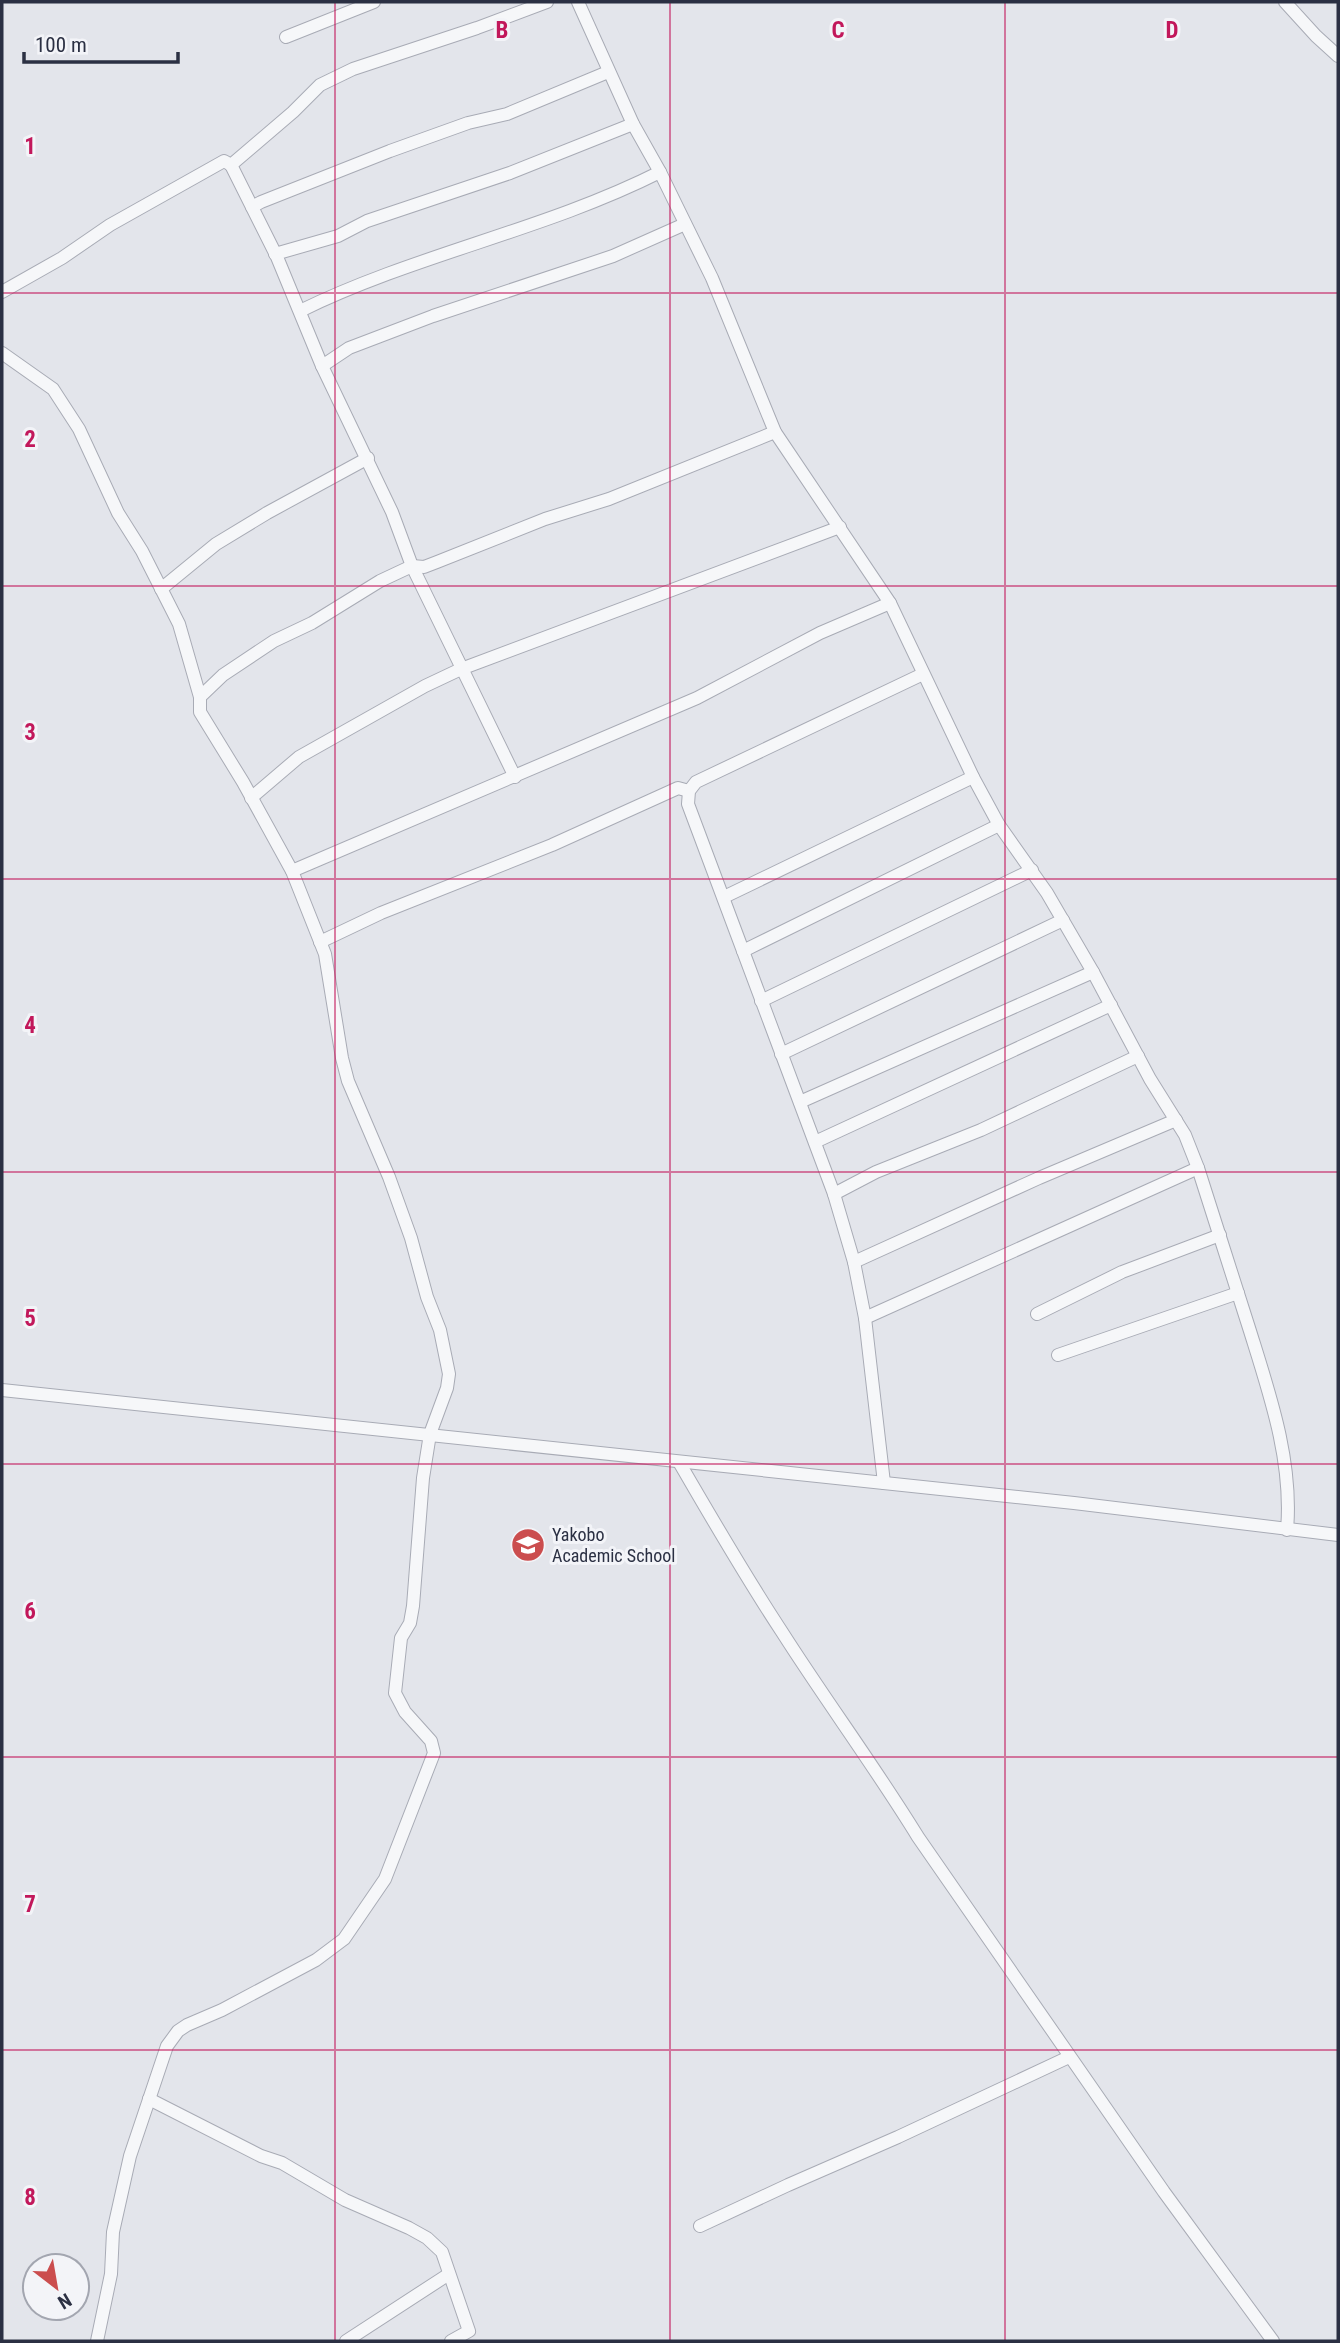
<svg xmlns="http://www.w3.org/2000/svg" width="1340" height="2343" font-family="'Roboto Condensed',sans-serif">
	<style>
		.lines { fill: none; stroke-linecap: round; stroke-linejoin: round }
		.minor-casing { stroke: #a8abb5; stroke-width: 14 }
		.minor { stroke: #f6f7f9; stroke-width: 12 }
		.grid { fill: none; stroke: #c2185b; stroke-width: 2; stroke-opacity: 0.55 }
		.labels { text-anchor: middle; stroke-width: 6; stroke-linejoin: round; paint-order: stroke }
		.poi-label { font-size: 18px; fill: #2b3043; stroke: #f3f4f8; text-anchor: start }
		.grid-label { font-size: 23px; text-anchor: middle; font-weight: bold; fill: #c2185b; stroke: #f3f4f8; stroke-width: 6; stroke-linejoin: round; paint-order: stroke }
	</style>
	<rect width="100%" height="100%" fill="#e3e5eb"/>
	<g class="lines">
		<g class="minor-casing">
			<g id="minor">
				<path d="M 578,2 L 633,124 L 660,172 L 712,278 L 775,432 L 890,603 L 973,777 L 999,825 L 1047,893 L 1093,972 L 1150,1079 L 1185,1135 L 1198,1168 C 1215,1222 1233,1277 1250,1331 C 1270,1395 1293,1462 1287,1530"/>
				<path d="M 1285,2 L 1316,36 L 1338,56"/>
				<path d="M 286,37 L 374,2"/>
				<path d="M 231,165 L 277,257 L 322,366 L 392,512 L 412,566 L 515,777"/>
				<path d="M 231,165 L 293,112 L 320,85 L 353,69 L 477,28 L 547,2"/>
				<path d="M 252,207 L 261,202 L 390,151 L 468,123 L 507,114 L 608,72"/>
				<path d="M 275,254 L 338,236 L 367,221 L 510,173 L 633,124"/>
				<path d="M 2,292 L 62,258 L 110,225 L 224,161 L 231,165"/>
				<path d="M 300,311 C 416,254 545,230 660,172"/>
				<path d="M 2,353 L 53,389 L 79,429 L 118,513 L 142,551 L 179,624 L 200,697 L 200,712 L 243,782 L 292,871 L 325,954 L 342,1058 L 348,1081 L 389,1177 L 411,1238 L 427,1297 L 440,1330 L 449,1374 L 447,1388 L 430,1434 L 423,1478 L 413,1606 L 410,1623 L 401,1638 L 395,1693 L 405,1712 L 431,1741 L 434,1753 L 385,1879 L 344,1939 L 316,1960 L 222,2010 L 187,2025 L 178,2031 L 167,2046 L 130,2156 L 113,2232 L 111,2274 L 97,2341"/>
				<path d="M 322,366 L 349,348 L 433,316 L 613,256 L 685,224"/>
				<path d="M 161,589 L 216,544 L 267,513 L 368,458"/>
				<path d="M 200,697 L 223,675 L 274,641 L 312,623 L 380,581 L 412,566 L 424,567 L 437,562 L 545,519 L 609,499 L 775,432"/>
				<path d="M 251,798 L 299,757 L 425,686 L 461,669 L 840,527"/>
				<path d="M 292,871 L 697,698 L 820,633 L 890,603"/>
				<path d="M 724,897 L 973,777"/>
				<path d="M 320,942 L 381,913 L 552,845 L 678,788 L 689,791"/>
				<path d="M 743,951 L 999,825"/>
				<path d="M 761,1001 L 1032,870"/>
				<path d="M 781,1054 L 1063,920"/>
				<path d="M 800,1102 L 1093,972"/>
				<path d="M 815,1142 L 1111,1005"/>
				<path d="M 834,1194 L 876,1172 L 981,1130 L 1138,1056"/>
				<path d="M 854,1262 L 1039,1178 L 1176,1120"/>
				<path d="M 1037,1314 L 1122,1272 L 1220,1235"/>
				<path d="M 865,1318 L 1198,1168"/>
				<path d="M 1058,1355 L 1238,1293"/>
				<path d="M 2,1390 L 1074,1503 L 1338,1535"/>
				<path d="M 679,1462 C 712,1519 745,1576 782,1632 C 826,1701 875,1767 918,1837 L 1164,2192 L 1273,2341"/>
				<path d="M 884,1483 L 865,1318 L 854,1262 L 834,1194 L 688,804 L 689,791 L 696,782 L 923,674"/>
				<path d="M 149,2099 L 261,2156 L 282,2163 L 345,2200 L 409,2228 L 427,2238 L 442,2252 L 469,2331 L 451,2341"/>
				<path d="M 700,2226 L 788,2185 L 898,2137 L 1069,2057"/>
				<path d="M 346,2341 L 449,2274"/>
			</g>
		</g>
		<use href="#minor" class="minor"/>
	</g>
	<path class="grid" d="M 335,2 L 335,2341M 670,2 L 670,2341M 1005,2 L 1005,2341M 2,293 L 1338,293M 2,586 L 1338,586M 2,879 L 1338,879M 2,1172 L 1338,1172M 2,1464 L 1338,1464M 2,1757 L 1338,1757M 2,2050 L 1338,2050"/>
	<defs>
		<g id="school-disc" transform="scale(1.75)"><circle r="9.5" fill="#cb4d4e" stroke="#f3f4f8"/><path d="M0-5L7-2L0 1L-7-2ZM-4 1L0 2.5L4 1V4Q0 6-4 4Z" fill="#fff"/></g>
	</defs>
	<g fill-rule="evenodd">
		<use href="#school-disc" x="528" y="1545"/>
	</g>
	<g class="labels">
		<g class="poi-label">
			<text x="552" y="1541">Yakobo<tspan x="552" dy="21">Academic School</tspan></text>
		</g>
	</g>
	<g class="grid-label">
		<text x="502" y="38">B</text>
		<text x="838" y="38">C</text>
		<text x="1172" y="38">D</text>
		<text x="30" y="154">1</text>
		<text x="30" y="447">2</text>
		<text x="30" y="740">3</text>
		<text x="30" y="1033">4</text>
		<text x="30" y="1326">5</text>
		<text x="30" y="1619">6</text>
		<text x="30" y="1912">7</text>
		<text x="30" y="2205">8</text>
	</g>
	<rect width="1340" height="2343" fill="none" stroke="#2b3043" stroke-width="7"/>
	<g transform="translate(56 2287) rotate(149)"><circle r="33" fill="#f3f4f8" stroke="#a3a6b0" stroke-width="2"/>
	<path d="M0-5L12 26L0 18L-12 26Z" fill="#cb4d4e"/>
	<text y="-10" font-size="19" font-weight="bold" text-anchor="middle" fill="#2b3043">N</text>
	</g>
	<path d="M24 52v10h154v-10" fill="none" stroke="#2b3043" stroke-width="3.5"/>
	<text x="35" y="52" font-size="21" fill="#2b3043" stroke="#f3f4f8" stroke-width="5" paint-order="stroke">100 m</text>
</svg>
